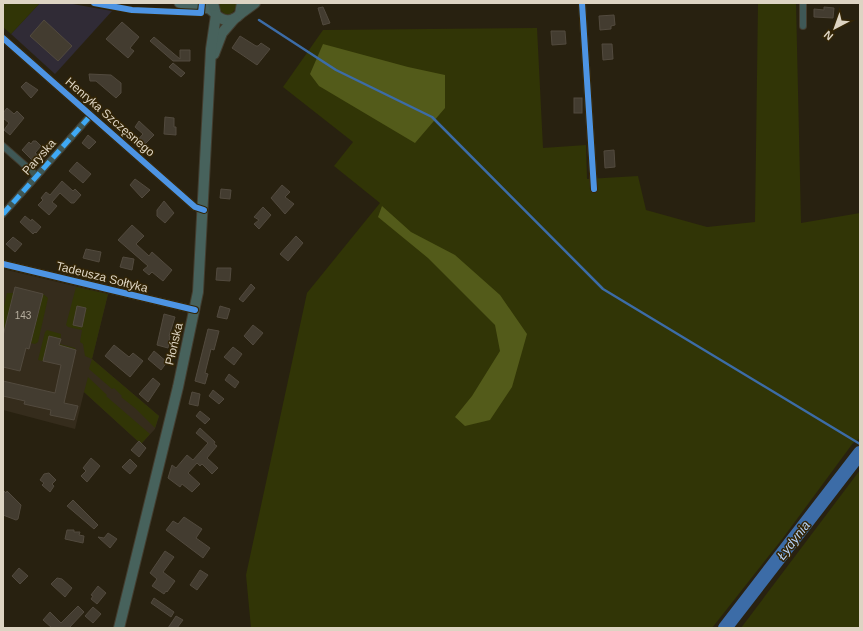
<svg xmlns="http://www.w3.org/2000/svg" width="863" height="631" font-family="Arial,sans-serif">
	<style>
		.commercial { fill: #302b36 }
		.education { fill: #352c1c }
		.green { fill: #313506 }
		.forest { fill: #535b1a }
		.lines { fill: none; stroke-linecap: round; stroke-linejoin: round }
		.stream { stroke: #3c6ca7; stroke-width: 2.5 }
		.river { stroke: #3c6ca7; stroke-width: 14 }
		.building { fill: #433c30; stroke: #524a3e }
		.minor-casing { stroke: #433d2f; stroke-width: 8 }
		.secondary-casing { stroke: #433d2f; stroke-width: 11 }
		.primary-casing { stroke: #433d2f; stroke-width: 12 }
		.minor { stroke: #3f5856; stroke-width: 6 }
		.secondary { stroke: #496562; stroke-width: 9 }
		.primary { stroke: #47625c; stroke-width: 10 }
		.quiet { stroke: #3fa9f5; stroke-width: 5; stroke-dasharray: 10 5; stroke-linecap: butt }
		.cycleway-casing { stroke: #332506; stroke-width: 8 }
		.cycleway { stroke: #4d94e3; stroke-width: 6 }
		.labels { text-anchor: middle; stroke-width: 3; stroke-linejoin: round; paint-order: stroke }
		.number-label { font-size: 10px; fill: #b6ae9e }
		.street-label { font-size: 12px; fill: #ddd4c3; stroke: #332506 }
		.water-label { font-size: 13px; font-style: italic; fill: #b5d1f6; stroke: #332506 }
	</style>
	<rect width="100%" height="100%" fill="#282110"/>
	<path class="commercial" d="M 40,3 L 67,3 L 112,11 L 55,74 L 11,34 Z"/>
	<path class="education" d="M 3,269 L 108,294 L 92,359 L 159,416 L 155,429 L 141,444 L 84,392 L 75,429 L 3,410 Z"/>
	<g class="green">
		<path d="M 3,3 L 40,3 L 11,34 L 3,27 Z"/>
		<path d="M 219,3 L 236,3 L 237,7 L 231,14 L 225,14 L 220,10 Z"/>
		<path d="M 758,3 L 796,3 L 801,223 L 860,213 L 860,438 L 853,443 L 783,538 L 712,628 L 251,628 L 246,575 L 307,293 L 380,203 L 334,166 L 353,142 L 283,87 L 323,30 L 537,28 L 543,148 L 586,145 L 587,179 L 638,176 L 646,210 L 707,227 L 755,222 Z"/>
		<path d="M 76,287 L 108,294 L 92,359 L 159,416 L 155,428 L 135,408 L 121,397 L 122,396 L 114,388 L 112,389 L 89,369 L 92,359 L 85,356 L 83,344 L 80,342 L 82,330 L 68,327 L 66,325 Z"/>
		<path d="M 7,293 L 14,293 L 3,336 L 3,311 Z"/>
		<path d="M 43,294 L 48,298 L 38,342 L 35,344 L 31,343 Z"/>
		<path d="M 47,330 L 61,334 L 60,344 L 75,348 L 76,350 L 66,347 L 64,356 L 57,354 L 61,339 L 50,336 L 43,361 L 38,360 L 45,332 Z"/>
		<path d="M 88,377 L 107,395 L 106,396 L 150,434 L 141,444 L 84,392 Z"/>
		<path d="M 860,470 L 860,628 L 741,628 Z"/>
	</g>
	<g class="forest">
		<path d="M 323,44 L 408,67 L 445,75 L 445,108 L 415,143 L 319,86 L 310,74 Z"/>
		<path d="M 382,206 L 411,232 L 455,255 L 500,295 L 527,334 L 512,387 L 490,420 L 465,426 L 455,417 L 472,396 L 500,351 L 495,325 L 428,258 L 378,217 Z"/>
	</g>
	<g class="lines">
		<path class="stream" d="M 259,20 L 336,70 L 432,117 L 603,289 L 860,444"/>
		<path class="river" d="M 725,628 L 860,453"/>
	</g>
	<g class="building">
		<path d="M 323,7 L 330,23 L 323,25 L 318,8 Z"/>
		<path d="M 824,7 L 834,8 L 833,18 L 814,17 L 814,9 L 824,10 Z"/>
		<path d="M 614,15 L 615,25 L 611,26 L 611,29 L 600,30 L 599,16 Z"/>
		<path d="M 44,20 L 72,46 L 58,61 L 30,36 Z"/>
		<path d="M 122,22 L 139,37 L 130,48 L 134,51 L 128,58 L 106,39 Z"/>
		<path d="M 551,31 L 565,31 L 566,44 L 552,45 Z"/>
		<path d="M 240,36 L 256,46 L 258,46 L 261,43 L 270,49 L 257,65 L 232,48 Z"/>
		<path d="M 154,37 L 180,59 L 180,50 L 190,50 L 190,61 L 173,61 L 150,41 Z"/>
		<path d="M 602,44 L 612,44 L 613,59 L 603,60 Z"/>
		<path d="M 173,63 L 185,73 L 181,77 L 169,67 Z"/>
		<path d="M 89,74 L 111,75 L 121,83 L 121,93 L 116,98 L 96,81 L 90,81 Z"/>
		<path d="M 26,82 L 38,90 L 31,98 L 21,87 Z"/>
		<rect x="574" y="98" width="8" height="15"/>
		<path d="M 7,108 L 14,114 L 17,111 L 24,118 L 10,135 L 4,130 L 9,123 L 3,118 L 3,113 Z"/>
		<path d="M 165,117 L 174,118 L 174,127 L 176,127 L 176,135 L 164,134 Z"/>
		<path d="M 139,121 L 154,135 L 141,148 L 135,143 L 143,134 L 135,127 Z"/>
		<path d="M 88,135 L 96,142 L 89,149 L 82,143 Z"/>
		<path d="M 33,141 L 36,141 L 41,146 L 35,153 L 38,155 L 33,161 L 22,150 L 29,142 L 31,144 Z"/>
		<path d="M 614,150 L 615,167 L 605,168 L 604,151 Z"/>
		<path d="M 77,162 L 91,174 L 83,183 L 69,171 Z"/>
		<path d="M 135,179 L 150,190 L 142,198 L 130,185 Z"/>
		<path d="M 62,181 L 73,191 L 75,189 L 81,195 L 74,203 L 71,203 L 60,193 L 52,202 L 57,206 L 49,215 L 38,205 L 43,200 L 41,198 L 46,192 L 50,195 Z"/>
		<path d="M 282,185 L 290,192 L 285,197 L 294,204 L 285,214 L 271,198 Z"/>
		<path d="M 221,189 L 231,190 L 230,199 L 220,198 Z"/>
		<path d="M 164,201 L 174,213 L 165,223 L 157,216 L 157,210 Z"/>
		<path d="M 263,207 L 271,215 L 259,229 L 254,224 L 259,220 L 254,217 Z"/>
		<path d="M 25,216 L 31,221 L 32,219 L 41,227 L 36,233 L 35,232 L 33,234 L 20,222 Z"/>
		<path d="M 132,225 L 144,236 L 136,244 L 149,256 L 152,252 L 172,270 L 163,281 L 152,272 L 149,275 L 143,270 L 148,266 L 118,240 Z"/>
		<path d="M 296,236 L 303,243 L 288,261 L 280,254 Z"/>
		<path d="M 13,237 L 22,244 L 15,252 L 6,244 Z"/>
		<path d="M 86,249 L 101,252 L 99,262 L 83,258 Z"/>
		<path d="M 123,257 L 134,259 L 132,270 L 120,267 Z"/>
		<path d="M 217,268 L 231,268 L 230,281 L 216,280 Z"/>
		<path d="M 251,284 L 255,288 L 243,302 L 239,299 Z"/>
		<path d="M 15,287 L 43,294 L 29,349 L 26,348 L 20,371 L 3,367 L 3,336 Z"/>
		<path d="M 77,306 L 86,308 L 82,327 L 73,325 Z"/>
		<path d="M 220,306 L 230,309 L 227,319 L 217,317 Z"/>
		<path d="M 164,314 L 175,317 L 169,336 L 170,336 L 168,348 L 157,345 Z"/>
		<path d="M 253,325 L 263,333 L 253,345 L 244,336 Z"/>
		<path d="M 208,329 L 219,331 L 214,350 L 211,349 L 205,373 L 208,374 L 205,384 L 195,381 Z"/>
		<path d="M 49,336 L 61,339 L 59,345 L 76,350 L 64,403 L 78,406 L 74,420 L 50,415 L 51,410 L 24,404 L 25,401 L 3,396 L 3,381 L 55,393 L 61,365 L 43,361 Z"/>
		<path d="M 114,345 L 129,357 L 133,353 L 143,361 L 130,377 L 105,356 Z"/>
		<path d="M 233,347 L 242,354 L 234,365 L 224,357 Z"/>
		<path d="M 154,351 L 167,362 L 161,370 L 148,359 Z"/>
		<path d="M 229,374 L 239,382 L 235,388 L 225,380 Z"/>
		<path d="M 153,378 L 160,384 L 148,402 L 139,394 Z"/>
		<path d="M 213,390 L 224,399 L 219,404 L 209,396 Z"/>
		<path d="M 192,392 L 200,394 L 198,406 L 189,404 Z"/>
		<path d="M 200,411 L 210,419 L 205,424 L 196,416 Z"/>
		<path d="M 200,428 L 215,442 L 214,444 L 217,446 L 207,458 L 218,468 L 212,474 L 202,464 L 200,466 L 197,463 L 188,473 L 200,484 L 192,492 L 182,484 L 180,487 L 168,478 L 172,465 L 176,468 L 187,455 L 193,460 L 208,443 L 196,433 Z"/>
		<path d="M 139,441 L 146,448 L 139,457 L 131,450 Z"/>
		<path d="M 91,458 L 100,466 L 87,482 L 81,476 L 86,471 L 83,468 Z"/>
		<path d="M 130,459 L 137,466 L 130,474 L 122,467 Z"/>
		<path d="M 49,473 L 56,480 L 52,484 L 54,486 L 50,492 L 42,485 L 44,483 L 40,480 L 44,474 Z"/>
		<path d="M 3,490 L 6,493 L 7,491 L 21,505 L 18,519 L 16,520 L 3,515 Z"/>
		<path d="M 73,500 L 98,525 L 94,529 L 67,506 Z"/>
		<path d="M 184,517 L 202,529 L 196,538 L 210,548 L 203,558 L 166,530 L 173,521 L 178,524 Z"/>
		<path d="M 67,530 L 74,530 L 74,532 L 80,532 L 79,535 L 84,536 L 83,543 L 65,539 Z"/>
		<path d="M 108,533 L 117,539 L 110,548 L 98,537 L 104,538 Z"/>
		<path d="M 165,551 L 174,557 L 163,572 L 175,581 L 167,592 L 166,591 L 164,594 L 152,586 L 157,579 L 150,573 Z"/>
		<path d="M 19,568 L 28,576 L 20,584 L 12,576 Z"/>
		<path d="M 200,570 L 208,575 L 197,590 L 190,585 Z"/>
		<path d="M 57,578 L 62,579 L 72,588 L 65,597 L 51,584 Z"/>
		<path d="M 98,586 L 106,593 L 97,604 L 91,599 L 93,596 L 91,595 Z"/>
		<path d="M 154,598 L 174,612 L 171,617 L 151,603 Z"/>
		<path d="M 78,606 L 84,612 L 69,628 L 52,628 L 43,620 L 50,612 L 61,623 Z"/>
		<path d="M 93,607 L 101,614 L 93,623 L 85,616 Z"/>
		<path d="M 176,616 L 183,620 L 177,628 L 168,628 Z"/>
	</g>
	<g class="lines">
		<g class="minor-casing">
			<g id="minor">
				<path d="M 582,3 L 594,189"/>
				<path d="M 803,26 L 803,3"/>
				<path d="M 3,38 L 195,207 L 204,210"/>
				<path d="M 3,146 L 37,176"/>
				<path d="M 3,214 L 91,115"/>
				<path d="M 3,264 L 195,310"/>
			</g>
		</g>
		<g class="secondary-casing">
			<path id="secondary" d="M 179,3 L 209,9 L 214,13"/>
		</g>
		<g class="primary-casing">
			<g id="primary">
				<path d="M 213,3 L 216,15 C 224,22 233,22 240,14 L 242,3"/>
				<path d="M 240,14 L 255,3"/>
				<path d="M 214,54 L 222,33 L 234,19"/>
				<path d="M 119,628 L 178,387 L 198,292 L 211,49 L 216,15"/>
			</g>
		</g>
		<use href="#minor" class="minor"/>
		<use href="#secondary" class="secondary"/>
		<use href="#primary" class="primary"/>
		<path class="quiet" d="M 3,214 L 91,115"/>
		<g class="cycleway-casing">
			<g id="cycleway">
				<path d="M 94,3 L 132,10 L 201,13 L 202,3"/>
				<path d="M 582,3 L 594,189"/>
				<path d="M 3,38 L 195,207 L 204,210"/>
				<path d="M 3,264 L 195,310"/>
			</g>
		</g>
		<use href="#cycleway" class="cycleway"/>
	</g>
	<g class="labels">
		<g class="number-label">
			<text x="23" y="319">143</text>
		</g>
		<g class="street-label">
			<text transform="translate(110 117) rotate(41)" y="4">Henryka Szczęsnego</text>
			<text transform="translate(39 157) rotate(-48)" y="4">Paryska</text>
			<text transform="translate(102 277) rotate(14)" y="4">Tadeusza Sołtyka</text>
			<text transform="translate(174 344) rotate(-77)" y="4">Płońska</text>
		</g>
		<g class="water-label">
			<text transform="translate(793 540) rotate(-52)" y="5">Łydynia</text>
		</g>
	</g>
	<rect width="863" height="631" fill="none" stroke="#ddd4c3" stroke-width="8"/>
	<g transform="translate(835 28) rotate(221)" stroke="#332506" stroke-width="3" paint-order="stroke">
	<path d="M0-3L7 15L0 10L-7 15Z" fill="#ddd4c3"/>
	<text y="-6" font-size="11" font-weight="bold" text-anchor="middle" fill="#ddd4c3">N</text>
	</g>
</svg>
